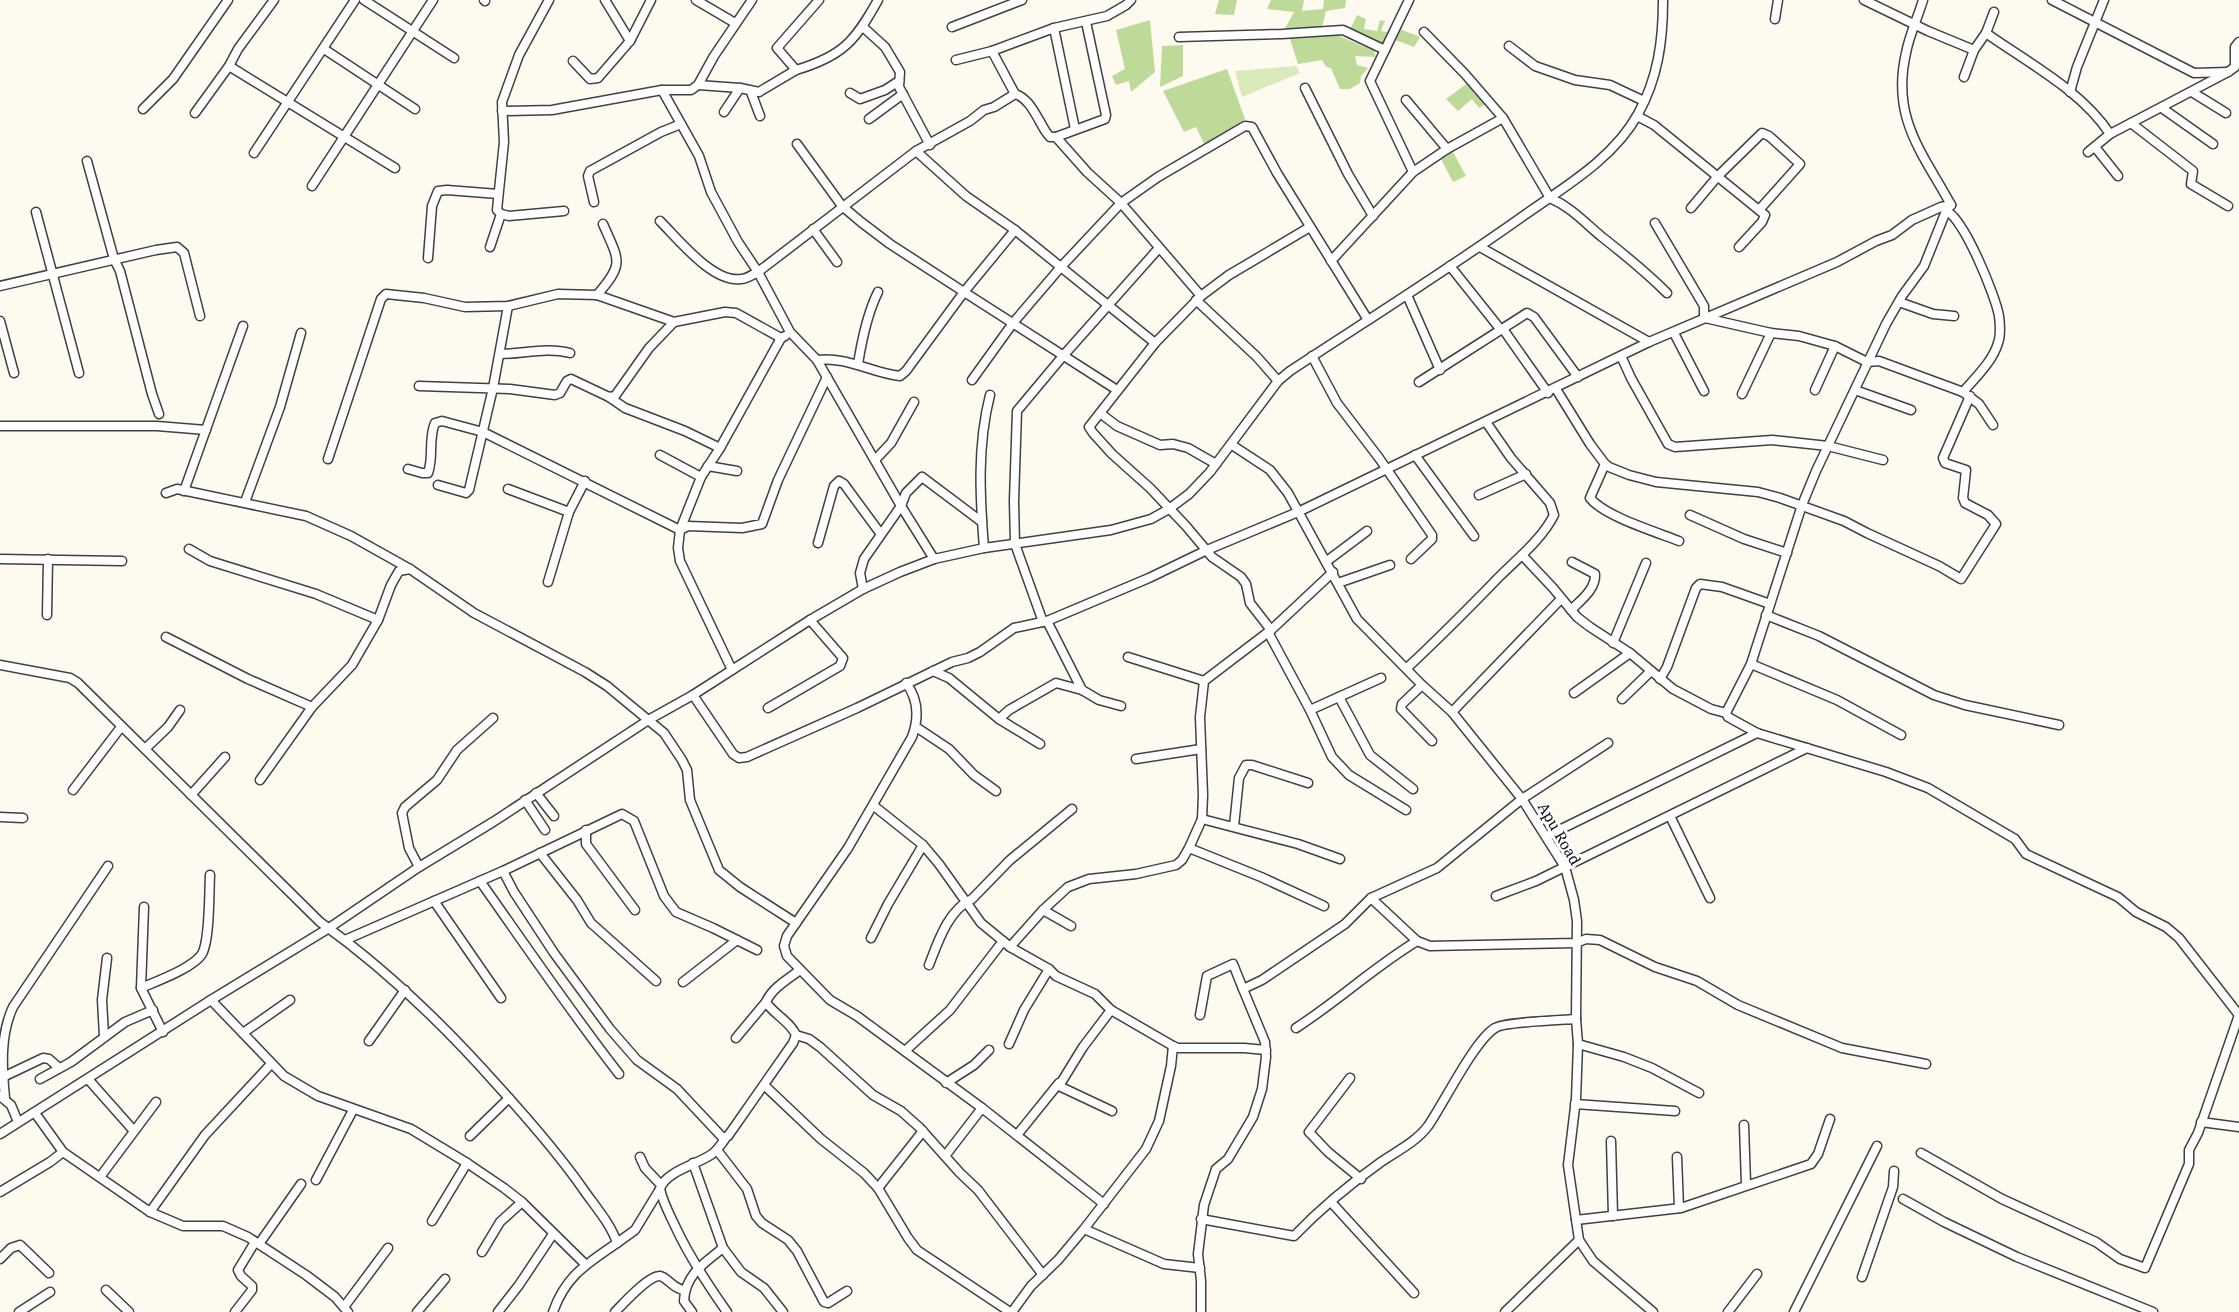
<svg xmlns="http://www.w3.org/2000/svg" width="2239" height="1312" font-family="'Noto Serif',serif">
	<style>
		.green { fill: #d8e9ba }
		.forest { fill: #beda99 }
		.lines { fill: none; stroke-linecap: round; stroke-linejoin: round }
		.minor-casing { stroke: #414141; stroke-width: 11 }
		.minor { stroke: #fff; stroke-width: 8 }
		.labels { text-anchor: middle; stroke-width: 6; stroke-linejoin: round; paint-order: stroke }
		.street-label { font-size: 15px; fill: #0e0e0e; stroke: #fff }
	</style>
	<rect width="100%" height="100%" fill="#fffaf0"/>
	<path class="green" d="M 1296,66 L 1300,73 L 1242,97 L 1235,71 Z"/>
	<g class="forest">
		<path d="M 1219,0 L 1237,0 L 1234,15 L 1215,14 Z"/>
		<path d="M 1271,0 L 1304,0 L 1302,11 L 1323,9 L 1324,0 L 1346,0 L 1345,8 L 1326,11 L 1321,31 L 1282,34 L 1294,12 L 1267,9 Z"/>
		<path d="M 1357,15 L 1366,19 L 1364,29 L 1377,31 L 1380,20 L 1385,21 L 1381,31 L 1392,33 L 1384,48 L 1349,32 Z"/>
		<path d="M 1150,20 L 1155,72 L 1131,92 L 1129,81 L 1116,85 L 1112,76 L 1125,69 L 1116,30 Z"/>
		<path d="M 1400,29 L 1420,37 L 1414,47 L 1395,40 Z"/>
		<path d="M 1337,35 L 1374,51 L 1376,57 L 1355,56 L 1357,65 L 1368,68 L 1361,76 L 1360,83 L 1350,89 L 1340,89 L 1331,68 L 1326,67 L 1322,60 L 1298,64 L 1290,39 Z"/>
		<path d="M 1183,45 L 1183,76 L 1160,87 L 1162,46 Z"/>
		<path d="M 1227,69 L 1245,119 L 1205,146 L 1196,127 L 1184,132 L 1163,91 Z"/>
		<path d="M 1469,82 L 1487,103 L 1479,108 L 1472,99 L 1458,111 L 1446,99 Z"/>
		<path d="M 1453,152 L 1466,176 L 1453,182 L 1441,159 Z"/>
	</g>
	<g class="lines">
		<g class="minor-casing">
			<g id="minor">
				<path d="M 364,0 L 454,58"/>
				<path d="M 484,0 L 485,1"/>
				<path d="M 549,0 L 519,55 L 502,102 L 504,142 L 497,210 L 501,214 L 509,216 L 564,211"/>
				<path d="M 605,0 L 630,41"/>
				<path d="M 696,0 L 735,23"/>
				<path d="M 1409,0 L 1370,81 L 1413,172"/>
				<path d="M 1864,0 L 1928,31 L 1974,50"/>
				<path d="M 1923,0 C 1918,17 1909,36 1906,53 C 1891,118 1922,152 1951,205"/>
				<path d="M 2052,0 L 2194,73 L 2228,72"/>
				<path d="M 1775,19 L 1778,0"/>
				<path d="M 863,27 L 885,47 L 900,72 L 899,87 L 930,145"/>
				<path d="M 952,27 L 1022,0"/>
				<path d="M 1054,28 L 1075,129"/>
				<path d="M 1424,32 L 1465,74 L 1503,118 L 1550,198 C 1571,207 1585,223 1602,237 C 1625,255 1647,273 1667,293"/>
				<path d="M 1986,33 L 1994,12"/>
				<path d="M 1179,37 L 1282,34 L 1343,30 L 1385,50"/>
				<path d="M 1509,46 L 1535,66 L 1575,80 L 1610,85 L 1644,101"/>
				<path d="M 324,49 L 415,109"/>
				<path d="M 992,51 L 1015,94"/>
				<path d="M 956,60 L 992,51 L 1054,28 L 1107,16 L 1126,5 L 1131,0"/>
				<path d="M 573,61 L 590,79 L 598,78 L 630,41 L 651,0"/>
				<path d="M 229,66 L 395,168"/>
				<path d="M 796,70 C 843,56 855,41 878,0"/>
				<path d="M 1964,77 L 1974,50 L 1986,33 C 2028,63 2081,90 2110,134"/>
				<path d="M 698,85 L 740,88 L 759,92 L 796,70 L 777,48 L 819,0"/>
				<path d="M 1305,88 L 1348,174 L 1373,216"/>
				<path d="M 662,90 L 699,156 L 711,192 L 738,242 L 758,272 L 790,332 L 817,360 L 901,506 L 934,559"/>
				<path d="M 751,92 L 760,116"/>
				<path d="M 2070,92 L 2077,67 L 2104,0"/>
				<path d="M 2192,92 L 2226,113"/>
				<path d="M 850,93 L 860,99 L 885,90 L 899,81"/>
				<path d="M 1406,100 L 1447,149"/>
				<path d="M 2162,108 L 2213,144"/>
				<path d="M 143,109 L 173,79 L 228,0"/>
				<path d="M 502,111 L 552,110 L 662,90 L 691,90 L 698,85 L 714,56 L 752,0"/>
				<path d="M 724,112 L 740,88"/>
				<path d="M 195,113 L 229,66 L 238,49 L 274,0"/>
				<path d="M 1637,116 L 1654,125 L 1765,215 L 1762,222 L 1739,247"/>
				<path d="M 869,119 L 903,94"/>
				<path d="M 2131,123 L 2193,171 L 2191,184 L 2228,206"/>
				<path d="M 1056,137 L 1105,119 L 1106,115 L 1086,22"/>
				<path d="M 797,144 L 842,206 L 861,222 L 890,244 L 964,292 L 1117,390"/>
				<path d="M 2095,147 L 2118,176"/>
				<path d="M 916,151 L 966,196 L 1015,230 L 1155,343"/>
				<path d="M 2088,152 L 2110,134 L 2228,72 L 2235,67 L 2235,47 L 2239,42"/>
				<path d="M 254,153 L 355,0"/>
				<path d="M 87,161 L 114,259 L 120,271 L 152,394 L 159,414"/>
				<path d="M 312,186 L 433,0"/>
				<path d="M 594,202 L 588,176 L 590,171 L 661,132 L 681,124"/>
				<path d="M 1951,205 L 1946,211 L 1924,266 L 1902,296 L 1886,324 L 1816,471 L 1802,505 L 1751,664 L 1726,713 L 1728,717 L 1757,733 L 1886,772 L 1928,788 L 2015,839 L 2026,854 L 2118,897 L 2136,912 L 2166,927 L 2179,938 L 2239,1015"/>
				<path d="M 1691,208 L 1718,176 L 1762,133 L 1769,136 L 1800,164 L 1759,210"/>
				<path d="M 1946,211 C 1963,216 1996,297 1999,316 C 2000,324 2001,335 1998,343 C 1993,361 1975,378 1963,392"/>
				<path d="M 36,212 L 79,373"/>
				<path d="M 660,221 C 679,240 713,283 741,279 C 747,279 753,274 758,272 L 916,151 L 970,121 L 984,110 L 994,107 L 1015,94 C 1030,98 1038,120 1046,132 L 1050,137 L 1056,137 L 1087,172 L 1121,203 L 1201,296"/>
				<path d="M 1655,223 L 1704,306 L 1704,318"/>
				<path d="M 813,229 L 837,262"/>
				<path d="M 490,247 L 501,214"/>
				<path d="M 1480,247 L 1649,342"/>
				<path d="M 428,258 L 432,206 L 438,191 L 447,190 L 498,194"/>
				<path d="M 1331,261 L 1413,172 L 1447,149 L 1503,118"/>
				<path d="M 1450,266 L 1501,330"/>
				<path d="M 0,286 L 156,250 L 177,247 L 184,253 L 200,316"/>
				<path d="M 597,295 C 625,263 619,261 603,224"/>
				<path d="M 1407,295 L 1440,370"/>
				<path d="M 1196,300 L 1257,357 L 1278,381"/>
				<path d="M 1899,302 L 1933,314 L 1954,316"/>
				<path d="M 1705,318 L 1771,333 L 1799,336 L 1835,346 L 1867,362 L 1879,361 L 1963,392 L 1979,404 L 1993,425"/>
				<path d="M 0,321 L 14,373"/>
				<path d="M 1503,329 L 1548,393"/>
				<path d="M 1674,333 L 1704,391"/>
				<path d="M 500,354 C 523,354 547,347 570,353"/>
				<path d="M 1312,356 L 1337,403 L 1379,458 L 1432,535 L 1432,539 L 1411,559"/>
				<path d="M 1621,356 L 1631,378 L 1668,444 L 1675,447 L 1772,440 L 1828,446 L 1883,460"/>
				<path d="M 817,360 C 847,356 871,373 900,376 L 906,371 L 964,292 L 1015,230"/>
				<path d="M 858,364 C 862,339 867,314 878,292"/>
				<path d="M 972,380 L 1013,323 L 1060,268 L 1121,203 L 1158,177 L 1245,126 L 1252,127 L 1277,173 L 1368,320"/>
				<path d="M 1419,382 L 1527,313 L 1534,317 L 1578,377"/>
				<path d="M 419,386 L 510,389 L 555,395 L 560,393 L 567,381 L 571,379 L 609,397 L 615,396 L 649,348 L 674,322"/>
				<path d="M 1556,389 L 1590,444 L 1605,464 L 1609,467 L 1629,475 L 1656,482 L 1758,492 L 1780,498 L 1844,521 L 1867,533 L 1939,566 L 1961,579 L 1996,524 L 1988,515 L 1965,503 L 1963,498 L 1966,470 L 1945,463 L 1943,458 L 1970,396"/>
				<path d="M 1815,390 L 1835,346"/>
				<path d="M 1855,390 L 1911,410"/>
				<path d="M 1742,394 L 1771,333"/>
				<path d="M 609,397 L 625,408 L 685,431 L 720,448"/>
				<path d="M 1100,413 L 1117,426 L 1160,445 L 1173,444 L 1188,448 L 1216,464"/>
				<path d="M 0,426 L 157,426 L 206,430"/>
				<path d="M 1232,445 L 1270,470 L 1288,493 L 1357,619 L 1422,685 L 1452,712 L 1522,799 L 1565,867 L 1574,900 L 1577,921 L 1576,1019 L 1578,1044 L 1576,1099 L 1568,1165 L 1579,1240 L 1593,1261 L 1653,1312"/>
				<path d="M 660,455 L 701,477"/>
				<path d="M 1415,455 L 1474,536"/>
				<path d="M 328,459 L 381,299 L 386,294 L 424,298 L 465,307 L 508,306 L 558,294 L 597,295 L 674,322 L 725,312 L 736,313 L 781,338"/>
				<path d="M 875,460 L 891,443 L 914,402"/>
				<path d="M 1605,464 L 1590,498 C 1604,516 1656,532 1679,541"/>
				<path d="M 708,466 L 737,471"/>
				<path d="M 408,469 L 422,473 L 428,473 C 434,457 428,438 435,423 L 442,421 L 483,432 L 680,530 L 688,526 L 742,528 L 762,524 L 778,480 L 827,377"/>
				<path d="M 438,485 L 466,493 L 469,490 L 493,388 L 508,306"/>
				<path d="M 508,489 L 569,512"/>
				<path d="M 184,491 L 243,326"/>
				<path d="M 166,493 L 177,489 L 306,516 L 351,536 L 410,569 L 474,613 L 585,672 L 607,686 L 664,733 L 682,760 L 687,770 L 690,800 L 719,870 L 740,887 L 796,923"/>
				<path d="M 1479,495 L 1526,474"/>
				<path d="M 245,502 L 280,407 L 301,333"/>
				<path d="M 1690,515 L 1744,539 L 1787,553"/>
				<path d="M 818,543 L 834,486 L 839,481 L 844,484 L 880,533"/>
				<path d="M 984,548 C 980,497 977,446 990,395"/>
				<path d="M 189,549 L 210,561 L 316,594 L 378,620"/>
				<path d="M 1522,555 L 1553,588 L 1577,617 L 1590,627 L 1630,653 L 1673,689 L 1711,709 L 1726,713"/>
				<path d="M 0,559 L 122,561"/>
				<path d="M 1327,561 L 1367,531"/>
				<path d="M 548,582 L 569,512 L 585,481"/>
				<path d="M 1338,583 L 1390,565"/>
				<path d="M 863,589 L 860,573 L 864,559 L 901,506 L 906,493 L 922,477 L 982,522"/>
				<path d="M 1571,610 C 1581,600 1596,589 1595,574 L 1572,562"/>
				<path d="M 47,615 L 48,559"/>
				<path d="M 1766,615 L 1819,636 L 1934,695 L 1965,705 L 2059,725"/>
				<path d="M 1047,621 L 1082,690 L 1099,700 L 1121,706"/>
				<path d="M 1043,622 L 1015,544 L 1014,501 L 1017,411 L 1063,356 L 1159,248"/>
				<path d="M 1271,630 L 1250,603 L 1246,584 L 1241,577 L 1212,557 L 1186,526 L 1150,488 L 1112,454 L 1093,433 L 1089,427 L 1155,343 L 1201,296 L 1229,275 L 1310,227"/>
				<path d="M 1268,632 L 1310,710 L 1332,757 L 1349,775 L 1406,810"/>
				<path d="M 166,637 L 248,679 L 312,707"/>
				<path d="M 1613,643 L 1646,563"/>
				<path d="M 1128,657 L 1204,681"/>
				<path d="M 1751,664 L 1837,700 L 1901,735"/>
				<path d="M 0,665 L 70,678 L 78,683 L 320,922 C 386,969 444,1025 498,1086 C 528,1119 557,1152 583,1189 C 594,1205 611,1224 617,1243 C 587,1264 566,1275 553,1312"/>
				<path d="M 1407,668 C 1438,639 1469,608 1499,577 C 1518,558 1542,539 1554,515 L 1550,503 L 1511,458 L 1486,422"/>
				<path d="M 732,670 L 680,561 L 678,548 L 680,530 L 701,477 L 720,448 L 781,338 L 785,336"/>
				<path d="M 933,671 L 949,678 L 999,719 L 1040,744"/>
				<path d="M 1660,679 L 1667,667 L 1696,588 L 1700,584 L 1722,587 L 1770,604"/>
				<path d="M 906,683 C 919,700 919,718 912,737 L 848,848 L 787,936 L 784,946 L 787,956 L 830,1000 L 857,1016 L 982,1108 L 1104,1204"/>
				<path d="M 1422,685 L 1402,704 L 1401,709 L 1432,741"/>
				<path d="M 1574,693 L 1630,653"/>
				<path d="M 693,695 L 733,754 L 739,758 L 747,757 L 857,708 L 952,662 L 968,658 L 980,652 L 1014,628 L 1047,621 L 1149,578 L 1207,550 L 1298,512 L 1649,342 L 1837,262 L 1876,241 L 1892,235 L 1912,220 L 1941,207 L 1951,205"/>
				<path d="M 1339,697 L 1370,755 L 1413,789"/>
				<path d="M 1622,699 L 1651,671"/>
				<path d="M 768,708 L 840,666 L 843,658 L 810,620"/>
				<path d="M 1310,710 L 1381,678"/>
				<path d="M 1452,712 L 1561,599"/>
				<path d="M 999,719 L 1009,710 L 1056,683 L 1082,690"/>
				<path d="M 916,727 L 949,749 L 974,775 L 996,791"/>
				<path d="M 145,749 L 168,727 L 180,710"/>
				<path d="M 1136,759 L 1201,749"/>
				<path d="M 260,780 L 312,707 L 352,665 L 378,620 L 391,585 L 399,571 L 410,569"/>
				<path d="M 73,790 L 121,727"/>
				<path d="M 536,793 L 554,816"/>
				<path d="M 191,795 L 225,757"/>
				<path d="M 525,800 L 545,830"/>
				<path d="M 874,806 L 923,845 L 939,864 L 981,923 L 1003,941 L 950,1010 L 905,1051"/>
				<path d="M 1670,816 L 1710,898"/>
				<path d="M 0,817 L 23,818"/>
				<path d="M 1202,819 L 1298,844 L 1340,859"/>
				<path d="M 1234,826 L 1239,778 L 1246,765 L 1252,765 L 1308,783"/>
				<path d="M 586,830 L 586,844 L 635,910"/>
				<path d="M 1547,836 L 1757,733"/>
				<path d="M 1189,848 L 1261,877 L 1324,906"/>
				<path d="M 540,853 L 577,900 L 591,923 L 656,981"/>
				<path d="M 419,867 L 409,848 L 402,813 L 405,807 L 437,780 L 457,750 L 493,718"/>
				<path d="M 503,871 L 514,892 L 554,953 L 610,1029 L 637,1060 L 677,1089 L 723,1138 L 728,1136 L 793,1043 L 796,1035 C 790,1021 774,1015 766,1002 C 772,988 788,979 800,970"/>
				<path d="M 480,881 C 526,946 570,1011 619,1074"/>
				<path d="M 1496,896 L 1536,881 L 1807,748"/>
				<path d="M 1371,898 L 1417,941 L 1430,946 L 1576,943 L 1586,939 L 1600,940 L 1655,967 L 1697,981 L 1738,1005 L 1842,1048 L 1926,1064"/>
				<path d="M 434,901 L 501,998"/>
				<path d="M 144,907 L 141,988 L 163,1032"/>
				<path d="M 1043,910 L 1071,926"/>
				<path d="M 871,938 L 888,904 L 923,845"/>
				<path d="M 345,940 L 503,871 L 622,814 L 634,821 L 664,896 L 676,912 L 713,928 L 757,950"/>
				<path d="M 1003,941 L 1010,947 L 1043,910 L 1068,887 L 1089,879 L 1136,874 L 1176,865 L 1182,860 L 1189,848 L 1202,819 L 1203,795 L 1200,717 L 1204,681 L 1271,630 L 1333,572"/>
				<path d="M 1010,947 L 1049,969 L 1056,976 L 1095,994 L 1111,1010 L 1173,1046 L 1178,1048 L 1244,1048 L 1266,1050"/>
				<path d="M 929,965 C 938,942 948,910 972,899 L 1010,860 L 1072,809"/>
				<path d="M 683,982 L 737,940"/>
				<path d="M 141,988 C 157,981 193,968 202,954 C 210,940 209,893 210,875"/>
				<path d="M 211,1000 L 284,1076 L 318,1096 L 411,1129 L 467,1163 L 504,1188 L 522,1202 L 585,1264"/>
				<path d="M 1111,1010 L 1083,1047 L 1059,1086 L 1112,1111"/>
				<path d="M 1200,1015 L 1207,976 L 1233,964 L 1243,989"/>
				<path d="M 1296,1028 C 1338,1001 1374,967 1417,941"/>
				<path d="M 243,1033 L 290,1000"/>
				<path d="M 796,1035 L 809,1039 L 820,1047 L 873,1095 L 901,1111 L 919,1127 L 960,1173 L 978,1190 L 1043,1275"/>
				<path d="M 104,1036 L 102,1000 L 107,958"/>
				<path d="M 736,1038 L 766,1002"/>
				<path d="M 369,1041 L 405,990"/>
				<path d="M 1009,1044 L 1024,1010 L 1049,969"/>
				<path d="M 1578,1044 L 1624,1057 L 1652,1068 L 1699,1093"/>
				<path d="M 3,1077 L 43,1058 L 49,1059 L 59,1068"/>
				<path d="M 1350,1078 L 1309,1132 L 1328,1152 L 1361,1179"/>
				<path d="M 40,1079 L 71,1062 L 125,1022 L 153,1010"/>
				<path d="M 88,1079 L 134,1131"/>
				<path d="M 946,1083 L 974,1065 L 989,1050"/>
				<path d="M 764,1085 L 821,1139 L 864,1173 L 878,1188 L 908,1238 L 917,1250 L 1010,1312"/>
				<path d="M 0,1096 L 11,1105 L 18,1122"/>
				<path d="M 5,1098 C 2,1067 0,1035 13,1007 L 108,866"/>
				<path d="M 1575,1104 L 1675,1111"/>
				<path d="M 35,1113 L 63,1152 L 150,1212 L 183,1226 L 223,1226 L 248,1237 L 306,1275 L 335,1297 L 348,1312"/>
				<path d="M 2201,1122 L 2239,1127"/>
				<path d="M 1744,1125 L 1746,1184"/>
				<path d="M 0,1134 L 211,1000 L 329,928 L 419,867 L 493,822 L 650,719 L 693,695 L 810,620 L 863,589 L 900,572 L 934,559 L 984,548 L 1111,530 L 1151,519 L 1169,509 L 1189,494 L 1210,472 L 1278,381 L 1290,371 C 1369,319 1449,269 1526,214 C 1566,186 1614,158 1638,114 C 1658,78 1663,41 1663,0"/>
				<path d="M 1017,1135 L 1059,1083"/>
				<path d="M 470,1136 L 509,1098"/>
				<path d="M 725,1139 C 721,1144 718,1150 712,1154 C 699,1164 665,1171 660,1189 C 663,1203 670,1215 676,1228 C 690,1258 708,1285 727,1312"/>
				<path d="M 1611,1141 L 1613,1216"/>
				<path d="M 717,1150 L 747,1189 L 756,1216 L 762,1223 L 788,1240 L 797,1251 L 824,1302 L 828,1303 L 847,1291"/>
				<path d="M 1921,1153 L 2002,1199 L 2096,1242 L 2120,1259 L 2145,1268 L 2189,1164 L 2189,1150 L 2198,1133 L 2239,1015"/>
				<path d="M 945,1156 L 982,1108"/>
				<path d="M 640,1157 L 645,1168 L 661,1185"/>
				<path d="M 1677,1157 L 1679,1208"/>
				<path d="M 693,1163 L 723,1248 L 741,1272 L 764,1288 L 783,1312"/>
				<path d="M 100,1177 L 156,1102"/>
				<path d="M 316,1180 L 353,1110"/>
				<path d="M 878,1188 L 923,1131"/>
				<path d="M 0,1192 L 50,1162 L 63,1152"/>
				<path d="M 1903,1199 L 1944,1222 L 2017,1257 L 2153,1312"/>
				<path d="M 1331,1202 L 1414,1293"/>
				<path d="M 150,1212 L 205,1135 L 271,1064"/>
				<path d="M 1201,1219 L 1294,1236 C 1320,1209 1350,1184 1381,1162 C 1397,1151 1416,1142 1428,1126 C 1444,1103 1474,1041 1495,1028 C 1503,1022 1562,1020 1576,1019"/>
				<path d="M 1576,1220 L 1681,1208 L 1811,1164 L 1818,1154 L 1830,1119"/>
				<path d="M 432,1221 L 467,1163"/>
				<path d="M 1084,1229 L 1164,1264 L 1200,1268"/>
				<path d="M 617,1243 L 635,1230 L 660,1189"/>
				<path d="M 259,1244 L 301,1184"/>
				<path d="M 482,1252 L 500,1222 L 522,1202"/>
				<path d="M 0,1259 L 11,1248 L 20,1245 L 49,1273"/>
				<path d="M 1862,1277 L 1893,1187 L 1894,1171"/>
				<path d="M 106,1290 L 129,1312"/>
				<path d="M 344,1307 L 388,1248"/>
				<path d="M 19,1312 L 50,1292"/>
				<path d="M 235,1312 L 252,1290 L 252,1286 L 241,1276 L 238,1270 L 255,1242"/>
				<path d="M 417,1312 L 445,1279"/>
				<path d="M 498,1312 L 519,1285 L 553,1234"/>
				<path d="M 615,1312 C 623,1304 649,1275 660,1276 C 667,1277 673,1289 684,1290"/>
				<path d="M 692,1312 L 684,1301 C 685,1275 704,1263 723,1248"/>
				<path d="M 1012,1312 L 1031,1286 L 1058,1260 L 1084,1229 L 1146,1149 L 1159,1121 L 1171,1066 L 1173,1046"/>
				<path d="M 1201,1312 L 1201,1281 L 1198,1254 L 1204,1205 L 1216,1169 L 1228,1159 L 1253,1117 L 1262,1089 L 1266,1057 L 1265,1042 L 1243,989 L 1262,980 L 1345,924 L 1371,898 L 1437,868 L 1522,799 L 1608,743"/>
				<path d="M 1505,1312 L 1579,1240"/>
				<path d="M 1728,1312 L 1757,1274"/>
				<path d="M 1794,1312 L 1877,1146"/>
			</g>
		</g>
		<use href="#minor" class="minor"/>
	</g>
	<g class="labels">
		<g class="street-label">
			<text transform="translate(1559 834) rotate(60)" y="5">Apu Road</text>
		</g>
	</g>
</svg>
